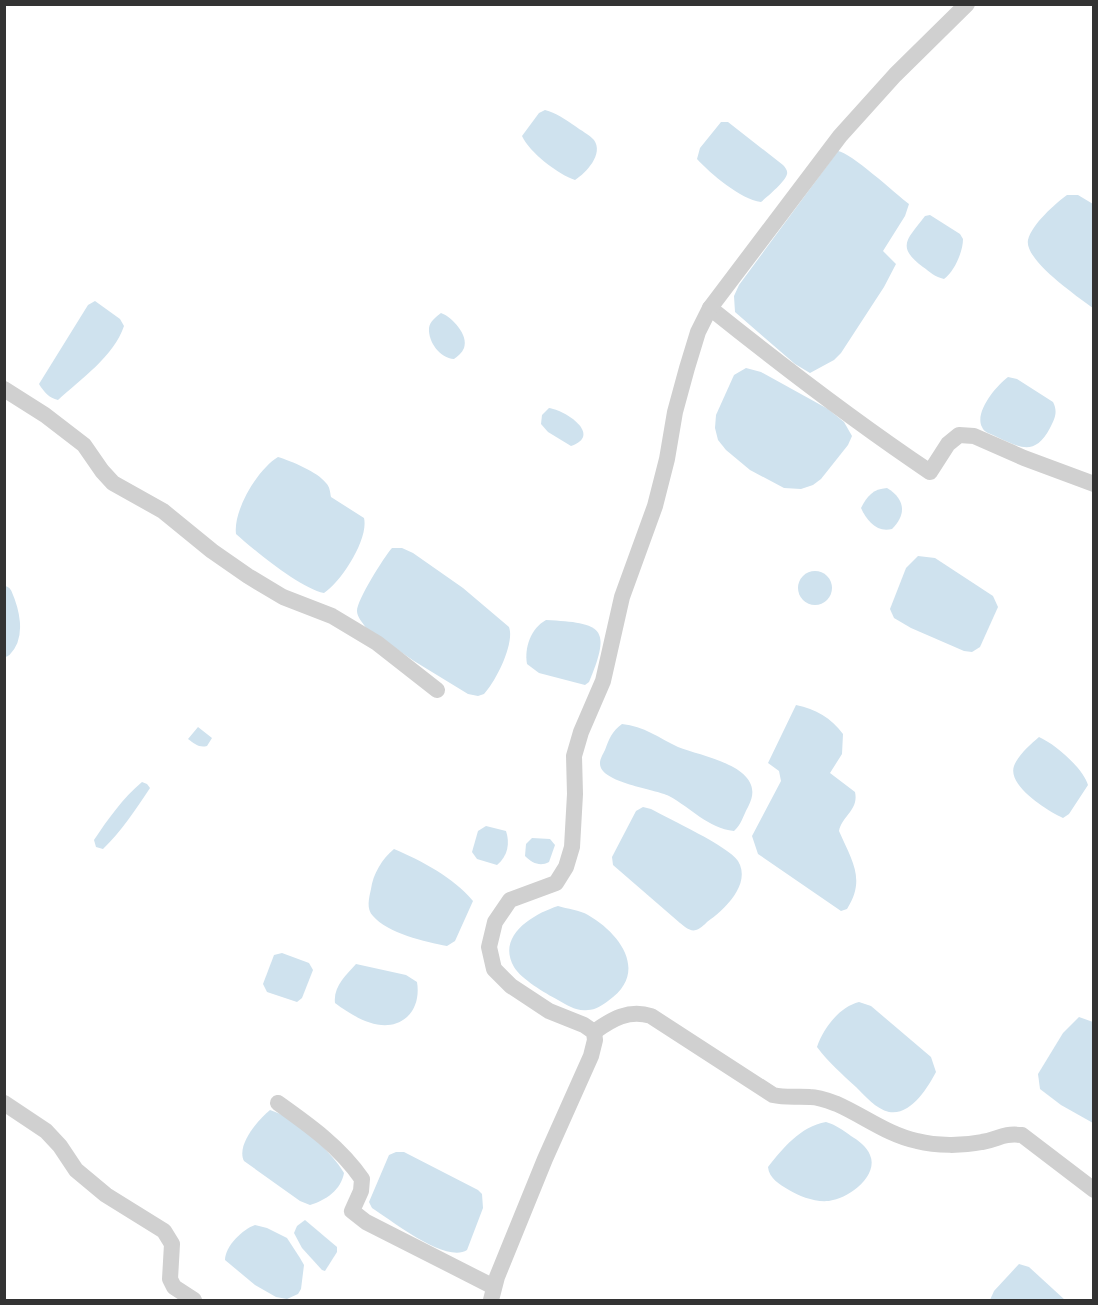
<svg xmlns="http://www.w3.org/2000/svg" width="1098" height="1305" font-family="Helvetica,sans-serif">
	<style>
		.water { fill: #cfe2ee }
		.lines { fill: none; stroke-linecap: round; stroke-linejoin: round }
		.canal { stroke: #cfe2ee; stroke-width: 16 }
		.street { stroke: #d0d0d0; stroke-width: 16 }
	</style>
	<rect width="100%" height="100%" fill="#fff"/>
	<g class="water">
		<path d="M 545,110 C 556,113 565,119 575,126 C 580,130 590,135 594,140 C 604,154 586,173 575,180 C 559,175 529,152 522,136 L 539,113 Z"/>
		<path d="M 721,122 L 728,122 L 783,165 C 785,167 788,171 787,174 C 786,181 767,197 761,202 C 740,199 711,174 697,159 L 700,148 Z"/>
		<path d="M 838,151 C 850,152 896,194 909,204 L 905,216 L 883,251 L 896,264 L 884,287 L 841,353 L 834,360 L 810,373 L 795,364 L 735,312 L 734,296 L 739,285 Z"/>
		<path d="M 1067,195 L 1078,195 L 1093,204 L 1093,308 C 1078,297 1024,260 1028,240 C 1032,224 1055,204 1067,195 Z"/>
		<path d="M 930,215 L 960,234 L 963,239 C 963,252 954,272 944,279 C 935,277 930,272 923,267 C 895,246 908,239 925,216 Z"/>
		<path d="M 95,301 L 120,319 L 124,326 C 114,356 81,379 58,400 C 49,398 44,392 39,384 L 88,305 Z"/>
		<path d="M 441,313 C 452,317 469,335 464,348 C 462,353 458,356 454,359 C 440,358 428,342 429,328 C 430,321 436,317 441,313 Z"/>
		<path d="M 746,368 L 761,372 L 828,409 L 844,422 L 852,436 L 848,445 L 821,479 L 813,485 L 801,489 L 784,488 L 750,470 L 726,450 L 718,440 L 715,428 L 716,415 L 734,375 Z"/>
		<path d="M 1008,377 L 1017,379 L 1053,402 C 1058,412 1055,418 1050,428 C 1035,456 1021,448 997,437 C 992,434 984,433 982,427 C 974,412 997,385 1008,377 Z"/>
		<path d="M 549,408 C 565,410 603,435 571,446 L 548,432 L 541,424 L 542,415 Z"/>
		<path d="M 278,457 C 291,461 318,472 326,483 C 330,487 330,492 331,497 L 364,518 C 369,539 341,582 324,593 C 301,589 254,550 236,534 C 233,510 258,469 278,457 Z"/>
		<path d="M 887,488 C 905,499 907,514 892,529 C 877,533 867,521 861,508 C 867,496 873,489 887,488 Z"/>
		<path d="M 392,548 L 402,548 L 413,553 L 463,588 L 509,627 C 515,643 496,681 484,694 L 478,696 L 468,694 L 414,661 L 366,628 C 363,623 357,617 357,611 C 357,600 384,557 392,548 Z"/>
		<path d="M 918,556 L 935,558 L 993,596 L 998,607 L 980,647 L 972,652 L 964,651 L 911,628 L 894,618 L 890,609 L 906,568 Z"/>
		<circle cx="815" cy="588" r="17"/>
		<path d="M 546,620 C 602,623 612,627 589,682 L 585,685 L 539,673 L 527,664 C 524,648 531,628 546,620 Z"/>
		<path d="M 796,705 C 816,709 831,718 843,734 L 842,754 L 830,773 L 855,792 C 859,810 842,816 839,831 C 852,861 866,879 847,909 L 841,911 L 758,854 L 752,836 L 781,781 L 779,771 L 768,763 Z"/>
		<path d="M 622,724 C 644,726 659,738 678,747 C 703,757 770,767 748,807 C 743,816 741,825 734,831 C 708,828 691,808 669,796 C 656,789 599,783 600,763 C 600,759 603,754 605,750 C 609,739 612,731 622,724 Z"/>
		<path d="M 198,727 L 212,738 L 207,746 C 199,748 195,744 188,739 Z"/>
		<path d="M 1039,737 C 1055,744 1083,768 1088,785 L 1069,814 L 1063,818 C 1048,811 1007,786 1014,766 C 1018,755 1031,744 1039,737 Z"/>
		<path d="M 142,782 L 147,784 L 150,788 C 136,809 121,832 103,849 L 96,847 L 94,840 C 108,819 123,798 142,782 Z"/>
		<path d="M 643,807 L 651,809 C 669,819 728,846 738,861 C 752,884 724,910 707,922 C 704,925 700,929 696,930 C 690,932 684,926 680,923 L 613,865 L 612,857 L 636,811 Z"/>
		<path d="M 486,826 L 506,831 C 510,843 508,856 497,865 L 477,859 L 472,852 L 478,831 Z"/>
		<path d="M 532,838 L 550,839 L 555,845 L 549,862 C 540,867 532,863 525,856 L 526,844 Z"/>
		<path d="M 394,849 C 422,861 453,877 473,901 L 455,941 L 447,946 C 426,942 387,933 373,916 C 366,909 369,898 371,889 C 373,874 382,859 394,849 Z"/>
		<path d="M 558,906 C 567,909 580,910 588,915 C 621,934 649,973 608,1001 C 603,1005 595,1010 588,1010 C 577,1012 567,1005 558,1000 C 545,993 521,979 514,967 C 496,936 533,914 558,906 Z"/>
		<path d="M 282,953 L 309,963 L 313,970 L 302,998 L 297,1002 L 267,992 L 263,984 L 274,955 Z"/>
		<path d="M 356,964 L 406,975 L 417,982 C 419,994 417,1008 407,1017 C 385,1036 355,1018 335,1003 C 333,987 346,975 356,964 Z"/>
		<path d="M 859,1002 L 871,1006 L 931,1057 L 936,1072 C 928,1087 911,1116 889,1112 C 876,1109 865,1096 856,1087 C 842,1074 828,1062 817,1047 C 823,1029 839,1007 859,1002 Z"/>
		<path d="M 1079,1017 L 1093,1022 L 1093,1123 L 1061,1105 L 1040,1089 L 1038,1074 L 1063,1033 Z"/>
		<path d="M 270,1110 C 294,1117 332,1152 344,1173 C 341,1190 326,1200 310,1205 L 300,1201 L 244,1161 C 236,1145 258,1120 270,1110 Z"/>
		<path d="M 826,1122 C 836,1125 843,1130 851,1136 C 858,1140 867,1147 870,1155 C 879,1175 850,1197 833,1200 C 820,1204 800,1197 789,1190 C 779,1184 769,1178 768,1167 C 784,1147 800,1127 826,1122 Z"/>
		<path d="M 396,1152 L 404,1152 L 478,1190 L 482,1194 L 483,1208 L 467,1250 C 446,1264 391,1220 372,1208 L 369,1202 L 389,1155 Z"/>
		<path d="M 305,1220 L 337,1247 L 337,1252 L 325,1271 L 322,1270 L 302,1248 L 294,1233 L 297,1226 Z"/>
		<path d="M 255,1225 L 267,1228 L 287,1238 L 300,1258 L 304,1265 L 301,1289 L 298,1294 L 287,1299 L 276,1297 L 255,1285 L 225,1260 C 225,1246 243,1229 255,1225 Z"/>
		<path d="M 1019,1264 L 1029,1267 L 1065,1300 L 990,1300 L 994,1291 Z"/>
	</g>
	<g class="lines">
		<path class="canal" d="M 4,594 C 11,610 18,635 4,649"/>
		<g class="street">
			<path d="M 710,308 C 781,365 854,421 930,472 L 948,444 L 959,435 L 974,436 L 1024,458 L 1094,484"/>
			<path d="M 4,389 L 45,415 L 84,445 L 102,471 L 113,483 L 163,511 L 212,551 L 248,576 L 283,597 L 332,616 L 377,643 L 437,690"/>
			<path d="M 594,1032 C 612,1019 629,1009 651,1016 L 773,1095 C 786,1098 797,1096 810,1097 C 819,1097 829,1101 837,1104 C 864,1116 888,1135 917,1141 C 937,1146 962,1146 982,1142 C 1000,1139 1001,1133 1022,1135 L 1094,1190"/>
			<path d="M 4,1103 L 46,1131 L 60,1146 L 76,1170 L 106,1195 L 164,1231 L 172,1244 L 170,1279 L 174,1287 L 194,1300"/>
			<path d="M 278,1103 C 309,1125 340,1147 362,1179 L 361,1191 L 352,1211 L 366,1222 L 494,1287"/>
			<path d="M 491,1300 L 497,1277 L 545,1159 L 591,1056 L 595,1040 L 594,1032 L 584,1025 L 549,1011 L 511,986 L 494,969 L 489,947 L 495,922 L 510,900 L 556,883 L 566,867 L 572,847 L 575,794 L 574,756 L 581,732 L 603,681 L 622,597 L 655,506 L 667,459 L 675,412 L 687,368 L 698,332 L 710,308 L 840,136 L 895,75 L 967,4"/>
		</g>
	</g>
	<rect width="1098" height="1305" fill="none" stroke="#333333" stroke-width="12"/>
</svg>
